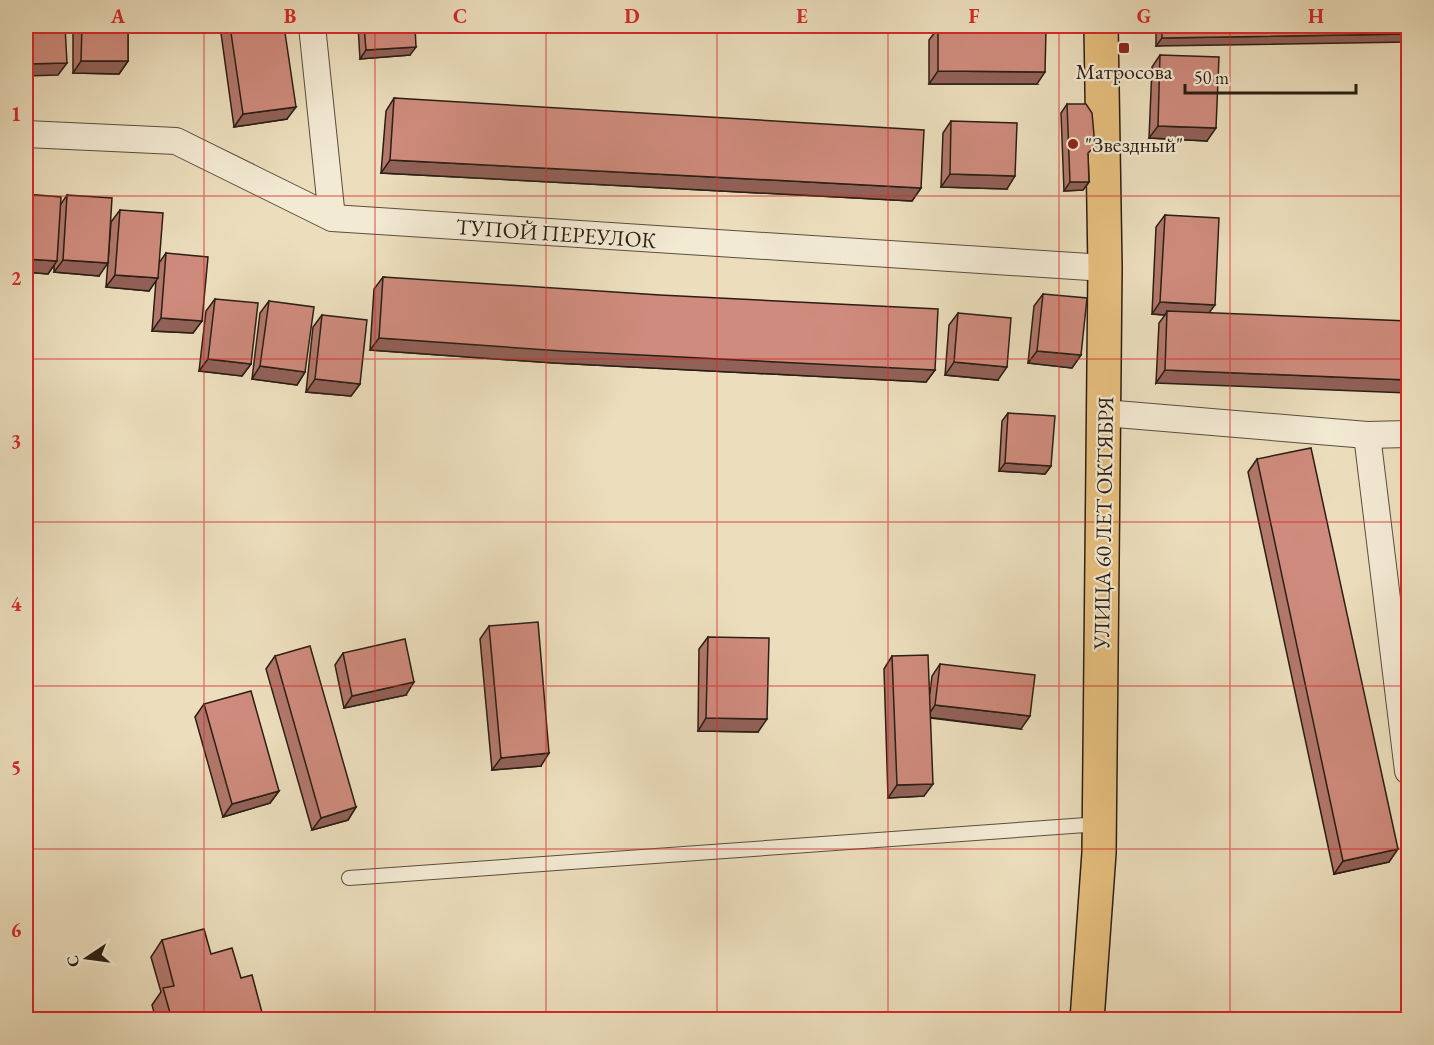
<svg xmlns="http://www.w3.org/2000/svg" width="1434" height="1045" font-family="'EB Garamond',serif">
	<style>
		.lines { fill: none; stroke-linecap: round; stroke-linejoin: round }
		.service-casing { stroke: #5a4e3e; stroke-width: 16 }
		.minor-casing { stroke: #5a4e3e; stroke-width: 28 }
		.primary-casing { stroke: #2a1e14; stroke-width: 36 }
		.service { stroke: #f3ead4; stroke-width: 14 }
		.minor { stroke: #f3ead4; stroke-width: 26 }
		.primary { stroke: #e6bf7e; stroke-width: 33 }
		.wall { fill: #b2786c; stroke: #2a1e14; stroke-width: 1.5 }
		.shaded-wall { fill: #916158; stroke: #2a1e14; stroke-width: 1.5 }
		.building { fill: #cf8b7d; stroke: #2a1e14; stroke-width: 1.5 }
		.grid { fill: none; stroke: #d62828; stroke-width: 1.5; stroke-opacity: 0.55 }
		.poi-dot { fill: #8f2418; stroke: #f3ead4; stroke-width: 2 }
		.labels { text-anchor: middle; stroke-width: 4.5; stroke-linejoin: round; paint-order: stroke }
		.poi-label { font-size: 22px; fill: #2a1e14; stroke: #f3ead4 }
		.street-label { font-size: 22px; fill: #2a1e14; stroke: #f3ead4 }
		.neatline { fill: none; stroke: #d62828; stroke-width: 2 }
		.grid-label { font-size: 20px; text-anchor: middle; font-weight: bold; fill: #d62828 }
	</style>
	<rect width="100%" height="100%" fill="#ecdebd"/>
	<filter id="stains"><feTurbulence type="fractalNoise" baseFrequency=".00333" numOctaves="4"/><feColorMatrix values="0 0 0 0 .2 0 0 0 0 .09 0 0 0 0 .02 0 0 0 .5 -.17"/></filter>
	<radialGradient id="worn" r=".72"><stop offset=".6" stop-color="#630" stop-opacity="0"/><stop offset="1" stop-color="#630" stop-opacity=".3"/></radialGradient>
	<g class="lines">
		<g class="service-casing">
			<path id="service" d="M 349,878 L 1100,824"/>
		</g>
		<g class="minor-casing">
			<g id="minor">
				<path d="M 312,26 L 332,218"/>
				<path d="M 26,134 L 176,141 L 332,218 L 1105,268"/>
				<path d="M 1104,413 L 1367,435 L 1408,434"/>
				<path d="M 1367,435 L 1408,771"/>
			</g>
		</g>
		<g class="primary-casing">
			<path id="primary" d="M 1087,1020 L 1099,853 L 1105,268 L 1101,26"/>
		</g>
		<use href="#service" class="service"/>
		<use href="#minor" class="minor"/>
		<use href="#primary" class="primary"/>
	</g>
	<g class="wall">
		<path d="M 73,26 L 128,26 L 128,61 L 119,74 L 73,73 Z"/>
		<path d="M 220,26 L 284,26 L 287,119 L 234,127 Z"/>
		<path d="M 358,26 L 415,26 L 410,55 L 360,59 Z"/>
		<path d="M 1156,26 L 1408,26 L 1156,46 Z"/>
		<path d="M 938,28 L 1037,84 L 929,84 L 929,40 Z"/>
		<path d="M 1160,55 L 1207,141 L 1149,138 L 1152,67 Z"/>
		<path d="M 394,98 L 921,188 L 912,201 L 381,173 L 386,111 Z"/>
		<path d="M 1067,104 L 1088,155 L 1089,182 L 1083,190 L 1064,191 L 1061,113 Z"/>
		<path d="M 951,121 L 1007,189 L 941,187 L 943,133 Z"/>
		<path d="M 26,194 L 61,204 L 67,195 L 99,276 L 54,272 L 54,265 L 48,274 L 26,272 Z"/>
		<path d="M 120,210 L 159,263 L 166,253 L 202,321 L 193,333 L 152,331 L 156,280 L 149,291 L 106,287 L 111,222 Z"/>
		<path d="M 1165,215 L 1209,313 L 1156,383 L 1159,323 L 1165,315 L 1152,314 L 1156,227 Z"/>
		<path d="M 383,277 L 935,370 L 926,382 L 554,363 L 370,350 L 374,289 Z"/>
		<path d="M 1043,294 L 1081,355 L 1072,368 L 1028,363 L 1034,306 Z"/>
		<path d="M 215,299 L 251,364 L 242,376 L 199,371 L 206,311 Z"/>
		<path d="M 269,301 L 305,372 L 297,385 L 252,379 L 260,313 Z"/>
		<path d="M 958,313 L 998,380 L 945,375 L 949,325 Z"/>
		<path d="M 322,315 L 360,384 L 351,396 L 306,392 L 313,327 Z"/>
		<path d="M 1008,413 L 1051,466 L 1045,474 L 999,471 L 1002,421 Z"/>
		<path d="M 1257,459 L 1389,862 L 1334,874 L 1248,472 Z"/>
		<path d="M 489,626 L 541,766 L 492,770 L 480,639 Z"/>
		<path d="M 708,637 L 758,732 L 698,731 L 699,649 Z"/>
		<path d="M 343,653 L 406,695 L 344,708 L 335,665 Z"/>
		<path d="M 275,656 L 356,807 L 348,820 L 312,830 L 266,669 Z"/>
		<path d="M 892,656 L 930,693 L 932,676 L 940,664 L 1021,729 L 930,718 L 924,796 L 888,798 L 884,669 Z"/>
		<path d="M 204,704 L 279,791 L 270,803 L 223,817 L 195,717 Z"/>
		<path d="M 162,940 L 211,954 L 241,978 L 264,1020 L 156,1020 L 152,1005 L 161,992 L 151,957 Z"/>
	</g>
	<g class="shaded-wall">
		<path d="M 1408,34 L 1408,42 L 1156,46 L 1162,38 Z"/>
		<path d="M 416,47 L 410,55 L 360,59 L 366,50 Z"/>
		<path d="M 81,61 L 128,61 L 119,74 L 73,73 Z"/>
		<path d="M 67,63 L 58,75 L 26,76 L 26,64 Z"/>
		<path d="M 938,71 L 1045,72 L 1037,84 L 929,84 Z"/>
		<path d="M 296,107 L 287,119 L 234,127 L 243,114 Z"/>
		<path d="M 1158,126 L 1216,128 L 1207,141 L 1149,138 Z"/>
		<path d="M 390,160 L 921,188 L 912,201 L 381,173 Z"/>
		<path d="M 950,174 L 1015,176 L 1007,189 L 941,187 Z"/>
		<path d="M 1070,182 L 1089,182 L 1083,190 L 1064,191 Z"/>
		<path d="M 26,259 L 57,261 L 48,274 L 26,272 Z"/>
		<path d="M 63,260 L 108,263 L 99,276 L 54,272 Z"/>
		<path d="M 115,275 L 158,278 L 149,291 L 106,287 Z"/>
		<path d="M 1160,302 L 1215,305 L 1206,317 L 1167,311 L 1165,315 L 1152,314 Z"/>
		<path d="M 161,318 L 202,321 L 193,333 L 152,331 Z"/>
		<path d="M 379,338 L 935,370 L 926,382 L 554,363 L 370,350 Z"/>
		<path d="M 1037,351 L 1081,355 L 1072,368 L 1028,363 Z"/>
		<path d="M 208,359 L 251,364 L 242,376 L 199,371 Z"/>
		<path d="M 954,362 L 1007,367 L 998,380 L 945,375 Z"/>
		<path d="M 260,366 L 305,372 L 297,385 L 252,379 Z"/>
		<path d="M 1165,370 L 1408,380 L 1408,393 L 1156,383 Z"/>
		<path d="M 315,379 L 360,384 L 351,396 L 306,392 Z"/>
		<path d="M 1005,463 L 1051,466 L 1045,474 L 999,471 Z"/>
		<path d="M 414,682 L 406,695 L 344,708 L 352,696 Z"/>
		<path d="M 935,705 L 1030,716 L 1021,729 L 927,717 Z"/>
		<path d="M 706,718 L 767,719 L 758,732 L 698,731 Z"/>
		<path d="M 549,753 L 541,766 L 492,770 L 501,758 Z"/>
		<path d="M 933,784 L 924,796 L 888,798 L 897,785 Z"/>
		<path d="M 279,791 L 270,803 L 223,817 L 232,804 Z"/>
		<path d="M 356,807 L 348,820 L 312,830 L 321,818 Z"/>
		<path d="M 1398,849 L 1389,862 L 1334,874 L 1343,861 Z"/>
	</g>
	<g class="building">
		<path d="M 26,26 L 65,26 L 67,63 L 26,64 Z"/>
		<path d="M 82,26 L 128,26 L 128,61 L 81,61 Z"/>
		<path d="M 230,26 L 284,26 L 296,107 L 243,114 Z"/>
		<path d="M 364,26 L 415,26 L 416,47 L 366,50 Z"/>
		<path d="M 1162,26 L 1408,26 L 1408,34 L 1162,38 Z"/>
		<path d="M 938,28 L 1046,29 L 1045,72 L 938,71 Z"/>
		<path d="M 1160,55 L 1219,57 L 1216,128 L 1158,126 Z"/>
		<path d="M 394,98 L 924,130 L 921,188 L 390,160 Z"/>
		<path d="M 1067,104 L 1086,104 L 1092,113 L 1095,146 L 1088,153 L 1089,182 L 1070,182 Z"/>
		<path d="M 951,121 L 1017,123 L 1015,176 L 950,174 Z"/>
		<path d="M 26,194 L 61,197 L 57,261 L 26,259 Z"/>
		<path d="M 67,195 L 112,198 L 108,263 L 63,260 Z"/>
		<path d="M 120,210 L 163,213 L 158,278 L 115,275 Z"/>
		<path d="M 1165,215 L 1219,218 L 1215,305 L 1160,302 Z"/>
		<path d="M 166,253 L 208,257 L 202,321 L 161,318 Z"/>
		<path d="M 383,277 L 660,295 L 938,309 L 935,370 L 562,351 L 379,338 Z"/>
		<path d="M 1043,294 L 1087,298 L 1081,355 L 1037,351 Z"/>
		<path d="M 215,299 L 258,303 L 251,364 L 208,359 Z"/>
		<path d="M 269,301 L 314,307 L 305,372 L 260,366 Z"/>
		<path d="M 1167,311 L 1408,321 L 1408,380 L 1165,370 Z"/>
		<path d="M 958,313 L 1011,318 L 1007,367 L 954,362 Z"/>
		<path d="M 322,315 L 367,320 L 360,384 L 315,379 Z"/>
		<path d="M 1008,413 L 1055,416 L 1051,466 L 1005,463 Z"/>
		<path d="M 1311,448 L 1398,849 L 1343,861 L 1257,459 Z"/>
		<path d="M 538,622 L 549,753 L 501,758 L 489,626 Z"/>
		<path d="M 708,637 L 769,638 L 767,719 L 706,718 Z"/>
		<path d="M 405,639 L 414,682 L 352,696 L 343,653 Z"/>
		<path d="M 310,646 L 356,807 L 321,818 L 275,656 Z"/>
		<path d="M 928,655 L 933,784 L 897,785 L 892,656 Z"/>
		<path d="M 940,664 L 1035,675 L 1030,716 L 935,705 Z"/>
		<path d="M 251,691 L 279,791 L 232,804 L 204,704 Z"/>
		<path d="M 204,929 L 211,954 L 232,948 L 241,978 L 252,975 L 264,1020 L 172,1020 L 163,988 L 174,986 L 162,940 Z"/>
	</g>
	<path class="grid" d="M 204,26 L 204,1020M 375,26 L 375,1020M 546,26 L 546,1020M 717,26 L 717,1020M 888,26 L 888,1020M 1059,26 L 1059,1020M 1230,26 L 1230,1020M 26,196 L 1408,196M 26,359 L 1408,359M 26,522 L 1408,522M 26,686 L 1408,686M 26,849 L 1408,849"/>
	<g class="poi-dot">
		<rect x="1118" y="42" width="12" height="12" rx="3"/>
		<circle cx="1073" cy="144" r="6"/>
	</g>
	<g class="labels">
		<g class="poi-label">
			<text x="1124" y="79">Матросова</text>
			<text x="1085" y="152" text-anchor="start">"Звездный"</text>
		</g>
		<g class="street-label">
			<text transform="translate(556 233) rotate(4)" y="8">ТУПОЙ ПЕРЕУЛОК</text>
			<text transform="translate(1103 523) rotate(-89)" y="8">УЛИЦА 60 ЛЕТ ОКТЯБРЯ</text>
		</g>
	</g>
	<rect width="1434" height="1045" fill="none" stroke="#ecdebd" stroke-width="66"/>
	<g transform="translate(87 958) rotate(257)" stroke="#f3ead4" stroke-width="4.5" paint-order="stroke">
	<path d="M0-4.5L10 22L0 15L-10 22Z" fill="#2a1e14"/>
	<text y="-9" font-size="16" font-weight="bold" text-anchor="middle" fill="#2a1e14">С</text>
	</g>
	<path d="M1185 84v9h171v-9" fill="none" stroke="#2a1e14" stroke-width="3"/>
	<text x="1194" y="84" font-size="18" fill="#2a1e14" stroke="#f3ead4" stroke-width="4.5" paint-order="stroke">50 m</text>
	<rect x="33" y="33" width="1368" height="979" class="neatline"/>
	<g class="grid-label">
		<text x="118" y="23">A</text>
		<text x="290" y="23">B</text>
		<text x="460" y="23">C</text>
		<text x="632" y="23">D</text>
		<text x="802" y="23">E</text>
		<text x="974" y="23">F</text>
		<text x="1144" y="23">G</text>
		<text x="1316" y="23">H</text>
		<text x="16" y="121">1</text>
		<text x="16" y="285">2</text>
		<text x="16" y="448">3</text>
		<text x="16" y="611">4</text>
		<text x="16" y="774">5</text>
		<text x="16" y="937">6</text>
	</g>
	<rect width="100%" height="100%" filter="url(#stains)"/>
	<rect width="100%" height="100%" fill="url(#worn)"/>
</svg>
